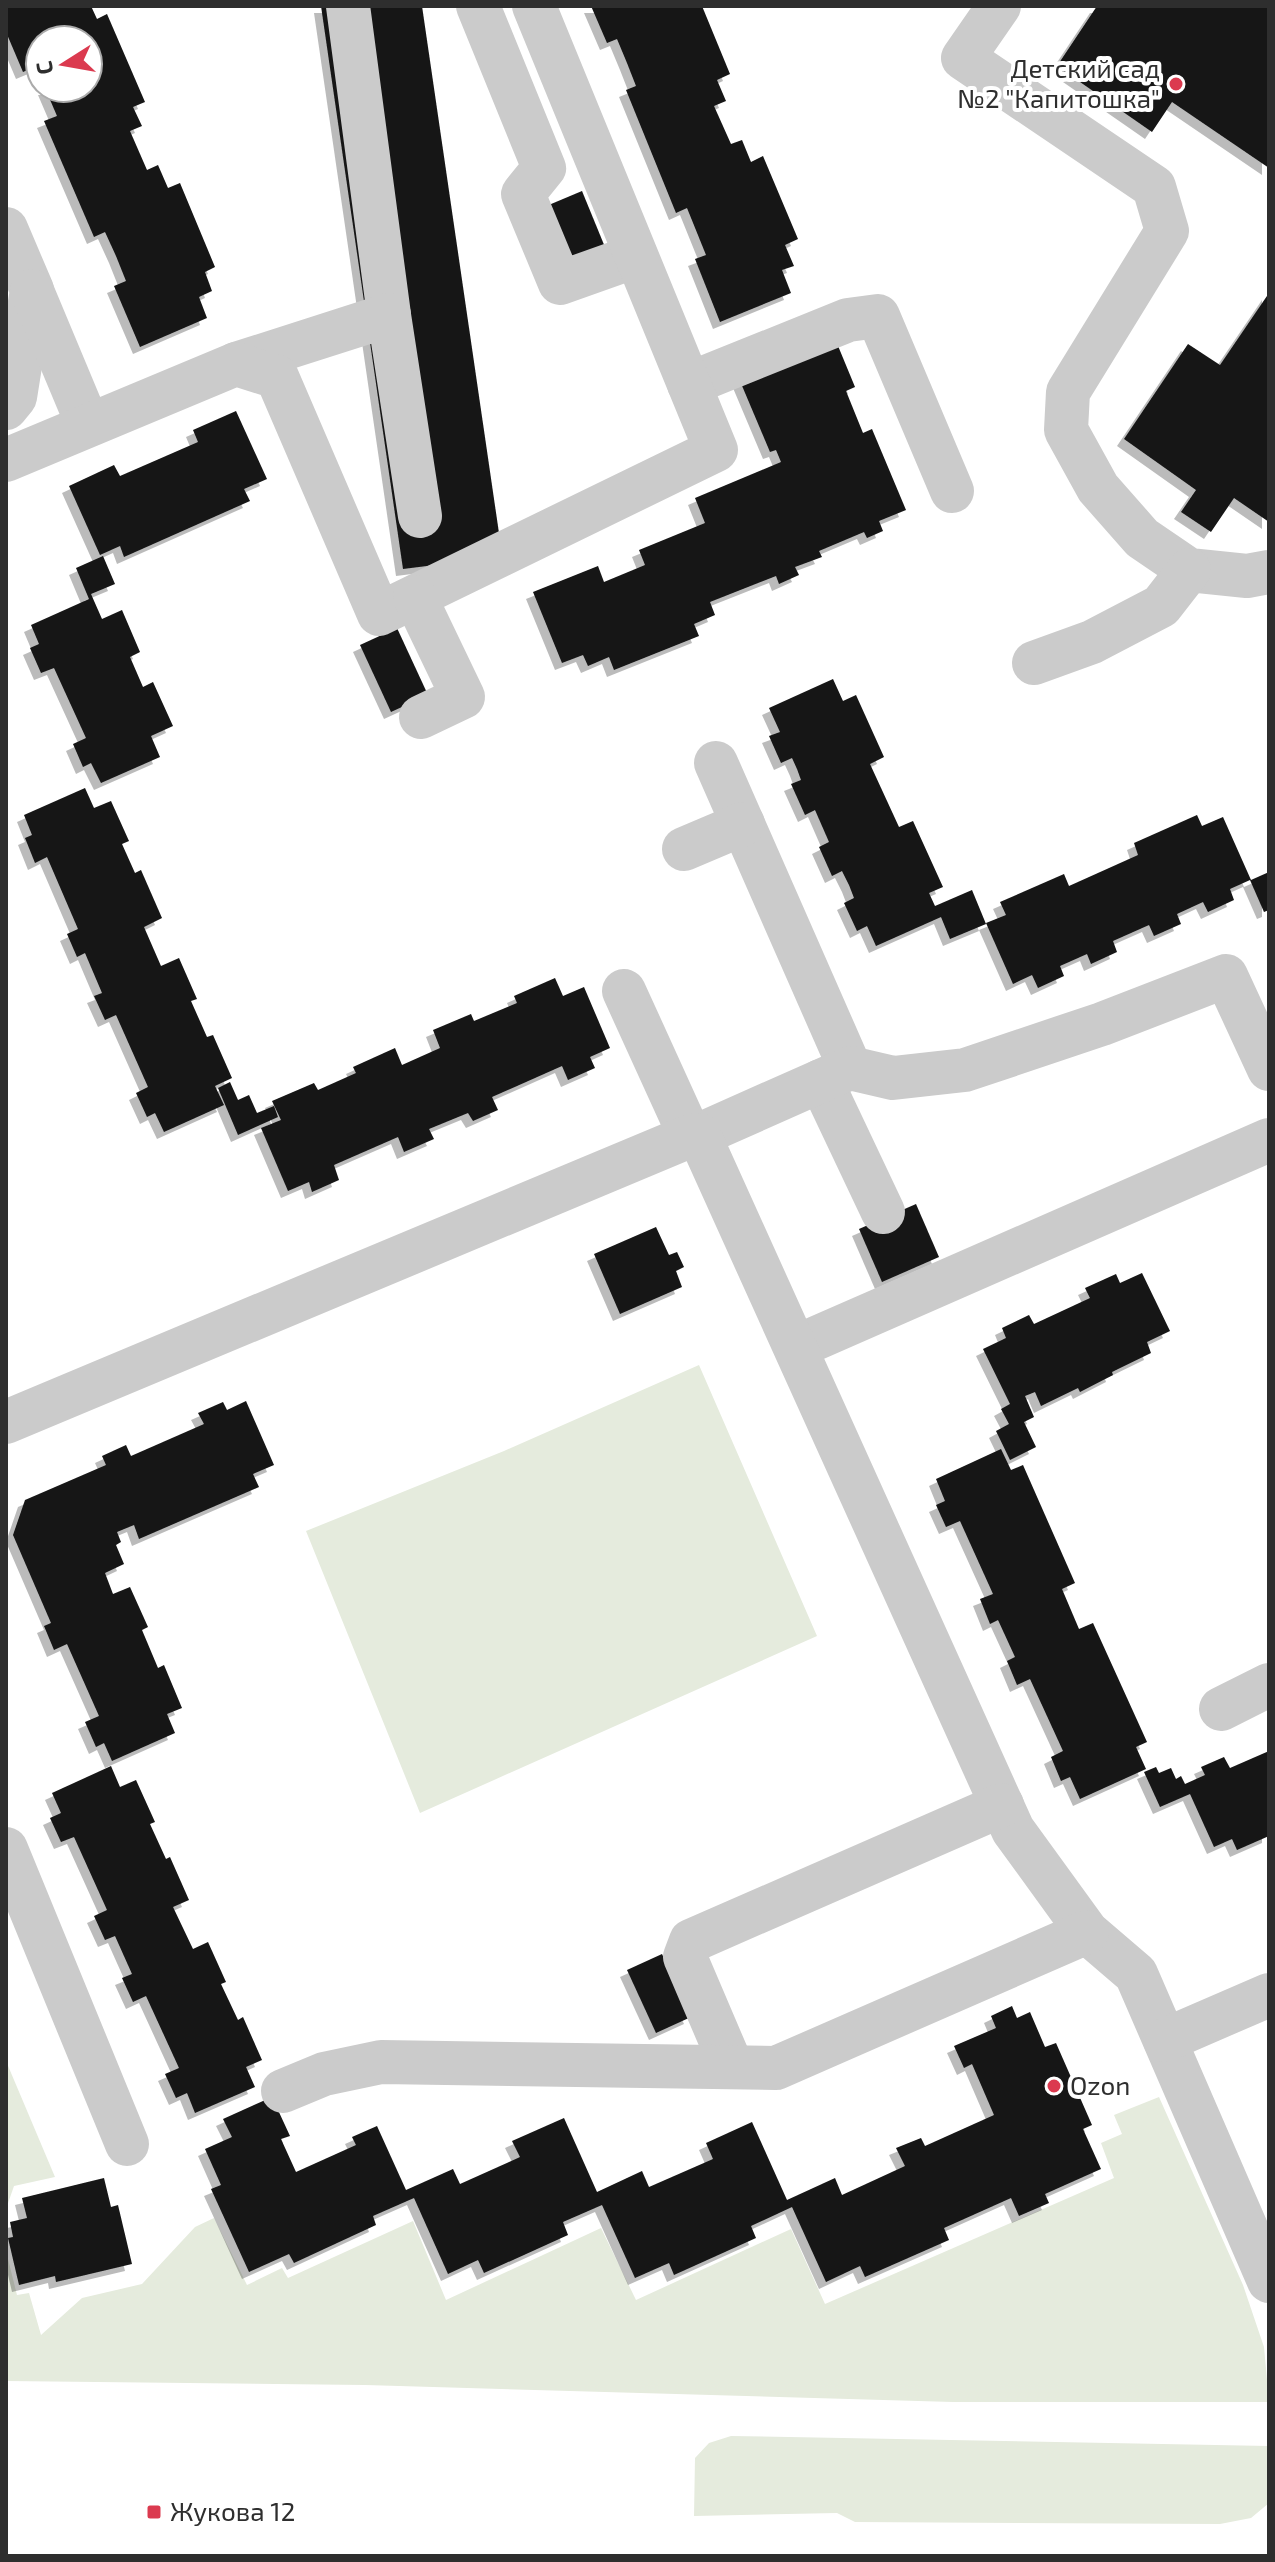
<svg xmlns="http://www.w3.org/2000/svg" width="1275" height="2562" font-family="'Exo 2',sans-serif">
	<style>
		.green { fill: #e5ebdd }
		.building { fill: #151515; filter: url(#shadow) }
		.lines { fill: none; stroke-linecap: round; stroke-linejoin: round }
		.minor { stroke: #cbcbcb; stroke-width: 44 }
		.poi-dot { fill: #db3a4f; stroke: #fff; stroke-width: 3 }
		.labels { text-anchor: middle; stroke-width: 8; stroke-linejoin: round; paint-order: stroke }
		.poi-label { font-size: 26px; fill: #2e2e2e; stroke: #fff; text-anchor: start }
	</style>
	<defs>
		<filter id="shadow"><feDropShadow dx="-7" dy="7" stdDeviation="0" flood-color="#0004"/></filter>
	</defs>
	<rect width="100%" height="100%" fill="#fff"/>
	<g class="green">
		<path d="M 699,1365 L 817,1636 L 420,1813 L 306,1531 L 504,1451 Z"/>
		<path d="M 6,2061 L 55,2177 L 14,2186 L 6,2209 Z"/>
		<path d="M 1159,2097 L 1243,2285 L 1264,2347 L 1269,2402 L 953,2402 L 365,2385 L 6,2381 L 6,2251 L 17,2295 L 29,2293 L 41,2335 L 82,2298 L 142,2284 L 195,2227 L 214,2218 L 247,2285 L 282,2268 L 288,2278 L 413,2221 L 446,2300 L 601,2228 L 636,2300 L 791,2229 L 825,2304 L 1114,2178 L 1101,2143 L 1122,2134 L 1114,2115 Z"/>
		<path d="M 731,2436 L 1269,2446 L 1269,2503 L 1251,2518 L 1220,2524 L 855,2522 L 837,2513 L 694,2516 L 695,2458 L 709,2443 Z"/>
	</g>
	<g class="building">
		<path d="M 10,6 L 91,6 L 97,19 L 107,14 L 145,102 L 133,107 L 142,126 L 130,131 L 147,170 L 158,165 L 168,188 L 180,183 L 215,267 L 205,272 L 212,291 L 199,297 L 207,318 L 140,347 L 114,286 L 126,281 L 116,256 L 105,232 L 94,237 L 44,121 L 57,116 L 45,88 L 88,88 L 88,40 L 40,40 L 40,78 L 35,67 L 23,72 L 6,32 L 6,8 Z"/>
		<path d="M 321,6 L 422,6 L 500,540 L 443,564 L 403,569 Z"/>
		<path d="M 591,6 L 702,6 L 730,74 L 717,80 L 726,101 L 714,106 L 731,144 L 742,140 L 751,162 L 763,156 L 798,239 L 785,245 L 794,266 L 782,270 L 791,293 L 720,322 L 695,259 L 706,255 L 687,208 L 676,213 L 626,90 L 636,86 L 627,63 L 617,39 L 607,43 Z"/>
		<path d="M 1097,6 L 1269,6 L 1269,168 L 1172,102 L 1152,132 L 1057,66 Z"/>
		<path d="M 582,191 L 607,252 L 569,268 L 544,207 Z"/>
		<path d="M 1269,293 L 1269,522 L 1234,498 L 1211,532 L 1181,512 L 1196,490 L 1124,439 L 1188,344 L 1220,365 Z"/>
		<path d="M 836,341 L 855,387 L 846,391 L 863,433 L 872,429 L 906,510 L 879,521 L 883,531 L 867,538 L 864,532 L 819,551 L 822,557 L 795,567 L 799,575 L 779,584 L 776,576 L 710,602 L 715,615 L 694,624 L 699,636 L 614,670 L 609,657 L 588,666 L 583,655 L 562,663 L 533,592 L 598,566 L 604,582 L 645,565 L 639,550 L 705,523 L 695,498 L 781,462 L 776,450 L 770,452 L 740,381 Z"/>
		<path d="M 236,411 L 267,479 L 244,489 L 250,501 L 124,557 L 120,546 L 100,555 L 69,486 L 114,465 L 120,476 L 198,442 L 193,430 Z"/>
		<path d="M 103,556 L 115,584 L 91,594 L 102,619 L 122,610 L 140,652 L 130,657 L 143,687 L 153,682 L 173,726 L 151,736 L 160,757 L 101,783 L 91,763 L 83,767 L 73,744 L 86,738 L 54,668 L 41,673 L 30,648 L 39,644 L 31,625 L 89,599 L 76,568 Z"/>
		<path d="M 397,628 L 428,695 L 391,712 L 360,645 Z"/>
		<path d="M 833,679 L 843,701 L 856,695 L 884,757 L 870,764 L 899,827 L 913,821 L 943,887 L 929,893 L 935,906 L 972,890 L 986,924 L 950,939 L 941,917 L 876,946 L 867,926 L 857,931 L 844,903 L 854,898 L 849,885 L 842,871 L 832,876 L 819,847 L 829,842 L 815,810 L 805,815 L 791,784 L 801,780 L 797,769 L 792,758 L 781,763 L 769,736 L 780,732 L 769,708 Z"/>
		<path d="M 85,788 L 94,808 L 111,801 L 129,841 L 122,844 L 135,873 L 141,870 L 162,918 L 144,927 L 161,966 L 179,958 L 197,999 L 191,1001 L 207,1037 L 213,1035 L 232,1078 L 215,1086 L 224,1105 L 164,1132 L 155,1113 L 147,1117 L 136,1093 L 148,1087 L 116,1015 L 105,1020 L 94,996 L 102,993 L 85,953 L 77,957 L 67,934 L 78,929 L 47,857 L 35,863 L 25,838 L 32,835 L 24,815 Z"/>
		<path d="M 1197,815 L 1202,826 L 1223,817 L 1251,880 L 1269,872 L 1269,910 L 1264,912 L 1250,880 L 1230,889 L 1234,900 L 1208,912 L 1203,902 L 1177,914 L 1181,924 L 1154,936 L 1149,925 L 1113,941 L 1117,952 L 1091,964 L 1087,954 L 1060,966 L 1064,976 L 1038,988 L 1032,975 L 1013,984 L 986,923 L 1006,915 L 1000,902 L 1064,874 L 1069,886 L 1138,855 L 1134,843 Z"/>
		<path d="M 555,978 L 563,996 L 584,987 L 610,1048 L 590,1057 L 595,1068 L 568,1080 L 562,1066 L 492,1097 L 498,1110 L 473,1121 L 468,1113 L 429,1129 L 434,1139 L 404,1152 L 398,1137 L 334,1165 L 339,1180 L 312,1192 L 309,1182 L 288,1191 L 261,1128 L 281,1120 L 272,1101 L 314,1083 L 318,1090 L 356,1073 L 353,1067 L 395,1048 L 402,1065 L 440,1048 L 433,1030 L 471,1014 L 474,1021 L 517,1003 L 514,996 Z"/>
		<path d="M 230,1082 L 238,1100 L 249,1095 L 257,1113 L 274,1106 L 278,1117 L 238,1135 L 218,1088 Z"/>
		<path d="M 916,1204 L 939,1257 L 882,1282 L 859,1229 Z"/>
		<path d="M 656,1227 L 669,1255 L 677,1252 L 684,1267 L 676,1271 L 682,1287 L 620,1314 L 594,1254 Z"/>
		<path d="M 1142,1273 L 1170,1331 L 1147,1342 L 1151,1353 L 1112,1372 L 1113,1375 L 1080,1392 L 1078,1388 L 1041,1406 L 1035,1392 L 1025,1396 L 1034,1417 L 1024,1422 L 1036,1447 L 1010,1460 L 996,1431 L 1009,1424 L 1001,1409 L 1010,1404 L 983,1349 L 1006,1338 L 1002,1328 L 1029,1315 L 1034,1324 L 1090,1298 L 1085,1288 L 1116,1274 L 1120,1283 Z"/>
		<path d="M 246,1401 L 274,1465 L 253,1474 L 259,1487 L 139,1539 L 134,1525 L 117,1532 L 121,1542 L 116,1545 L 124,1564 L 105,1573 L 113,1594 L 130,1587 L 148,1627 L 142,1630 L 158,1668 L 164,1665 L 182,1708 L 167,1714 L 175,1733 L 112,1761 L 104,1743 L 96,1747 L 85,1722 L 99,1716 L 67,1644 L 54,1650 L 44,1626 L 51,1623 L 13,1535 L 25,1500 L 106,1465 L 102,1456 L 126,1445 L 131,1456 L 204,1424 L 198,1413 L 223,1402 L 227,1410 Z"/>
		<path d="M 1001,1449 L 1011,1470 L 1023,1465 L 1075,1583 L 1062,1589 L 1079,1629 L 1093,1623 L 1147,1742 L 1136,1747 L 1146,1769 L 1080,1799 L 1070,1777 L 1061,1781 L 1051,1757 L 1063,1751 L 1030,1679 L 1017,1685 L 1007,1661 L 1015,1657 L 998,1620 L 990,1624 L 980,1599 L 993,1594 L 960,1521 L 946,1527 L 936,1505 L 945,1501 L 936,1479 Z"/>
		<path d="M 1269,1751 L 1269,1836 L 1237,1850 L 1232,1839 L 1214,1847 L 1190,1794 L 1160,1807 L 1144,1772 L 1156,1767 L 1159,1773 L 1171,1768 L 1176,1779 L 1181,1776 L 1185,1784 L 1205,1775 L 1201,1767 L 1224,1757 L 1230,1768 Z"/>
		<path d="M 111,1766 L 120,1787 L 136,1780 L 155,1822 L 150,1824 L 166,1859 L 170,1857 L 189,1900 L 173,1907 L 193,1949 L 208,1942 L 226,1982 L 221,1984 L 238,2020 L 243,2017 L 262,2060 L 246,2067 L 255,2087 L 195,2113 L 187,2093 L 176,2098 L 165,2074 L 179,2068 L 146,1996 L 133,2002 L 122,1978 L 132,1974 L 115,1936 L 105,1940 L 94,1916 L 107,1910 L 74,1837 L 61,1842 L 50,1818 L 61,1813 L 52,1793 Z"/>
		<path d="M 662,1954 L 691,2017 L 656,2033 L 627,1970 Z"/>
		<path d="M 1012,2006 L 1017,2018 L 1030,2012 L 1045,2047 L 1056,2043 L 1092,2125 L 1083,2129 L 1101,2169 L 1045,2194 L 1049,2203 L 1019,2216 L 1011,2198 L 944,2228 L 949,2240 L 865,2277 L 860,2266 L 826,2282 L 792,2207 L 751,2226 L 756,2238 L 674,2275 L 669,2263 L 635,2278 L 602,2205 L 563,2222 L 568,2235 L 484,2273 L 478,2260 L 448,2274 L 414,2198 L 373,2216 L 376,2225 L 294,2263 L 289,2254 L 249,2272 L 211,2189 L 221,2185 L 205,2149 L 232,2137 L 223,2119 L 272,2097 L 290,2136 L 281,2139 L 296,2172 L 356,2145 L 352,2137 L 377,2126 L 406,2190 L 453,2169 L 460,2184 L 520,2157 L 512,2141 L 564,2118 L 597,2192 L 642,2171 L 649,2187 L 713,2159 L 706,2143 L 752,2122 L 787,2200 L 835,2178 L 842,2195 L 905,2166 L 896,2148 L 921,2138 L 925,2146 L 994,2115 L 972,2064 L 964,2068 L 954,2046 L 996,2028 L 991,2016 Z"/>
		<path d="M 104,2178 L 111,2207 L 118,2205 L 132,2264 L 56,2282 L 55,2276 L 19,2285 L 8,2238 L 13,2237 L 10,2222 L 27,2218 L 22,2198 Z"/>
	</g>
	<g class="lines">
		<g class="minor">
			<path d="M 348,6 L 389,315"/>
			<path d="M 478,6 L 544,168 L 523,194 L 560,283 L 636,256"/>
			<path d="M 999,6 L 963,58 L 1154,187 L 1167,231 L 1068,392 L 1066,430 L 1098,488 L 1142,538 L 1189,570 L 1247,576 L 1269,572"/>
			<path d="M 6,229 L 32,290 L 15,397 L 6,408"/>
			<path d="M 32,291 L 88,425"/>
			<path d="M 236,364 L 389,315 L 420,516"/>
			<path d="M 689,384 L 848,320 L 878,316 L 952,491"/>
			<path d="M 6,460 L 236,364 L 277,377 L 379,614 L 716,450 L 534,6"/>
			<path d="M 415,597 L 463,697 L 421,717"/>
			<path d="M 1034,663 L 1092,642 L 1161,606 L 1189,570"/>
			<path d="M 716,763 L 850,1068"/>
			<path d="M 684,849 L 743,824"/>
			<path d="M 624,991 L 690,1136"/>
			<path d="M 821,1081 L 883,1212"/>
			<path d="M 699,1135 L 850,1068 L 893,1078 L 965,1070 L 1102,1024 L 1226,976 L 1269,1069"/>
			<path d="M 796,1347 L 1269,1140"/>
			<path d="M 6,1422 L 690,1136 L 699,1135 L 1013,1830 L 1087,1932 L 1136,1974 L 1269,2281"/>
			<path d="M 1221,1709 L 1269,1685"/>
			<path d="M 6,1849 L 127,2144"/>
			<path d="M 1165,2040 L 1269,1995"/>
			<path d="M 732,2067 L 685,1957 L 691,1941 L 1002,1805"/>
			<path d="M 283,2091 L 324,2074 L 381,2062 L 776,2068 L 1087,1932"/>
		</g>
	</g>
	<g class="poi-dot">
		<circle cx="1176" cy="84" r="8"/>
		<circle cx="1054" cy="2086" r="8"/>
		<rect x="146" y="2504" width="16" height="16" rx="4"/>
	</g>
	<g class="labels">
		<g class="poi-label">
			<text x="1160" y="78" text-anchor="end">Детский сад<tspan x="1160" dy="30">№2 "Капитошка"</tspan></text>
			<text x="1070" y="2095">Ozon</text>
			<text x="170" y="2521">Жукова 12</text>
		</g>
	</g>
	<rect width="1275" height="2562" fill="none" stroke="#2e2e2e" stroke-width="16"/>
	<g transform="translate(64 64) rotate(259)"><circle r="38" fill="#ffffff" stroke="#ababab" stroke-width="2"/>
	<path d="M0-6L14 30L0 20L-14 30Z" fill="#db3a4f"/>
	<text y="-12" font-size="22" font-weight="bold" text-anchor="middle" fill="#2e2e2e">С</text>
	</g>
</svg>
